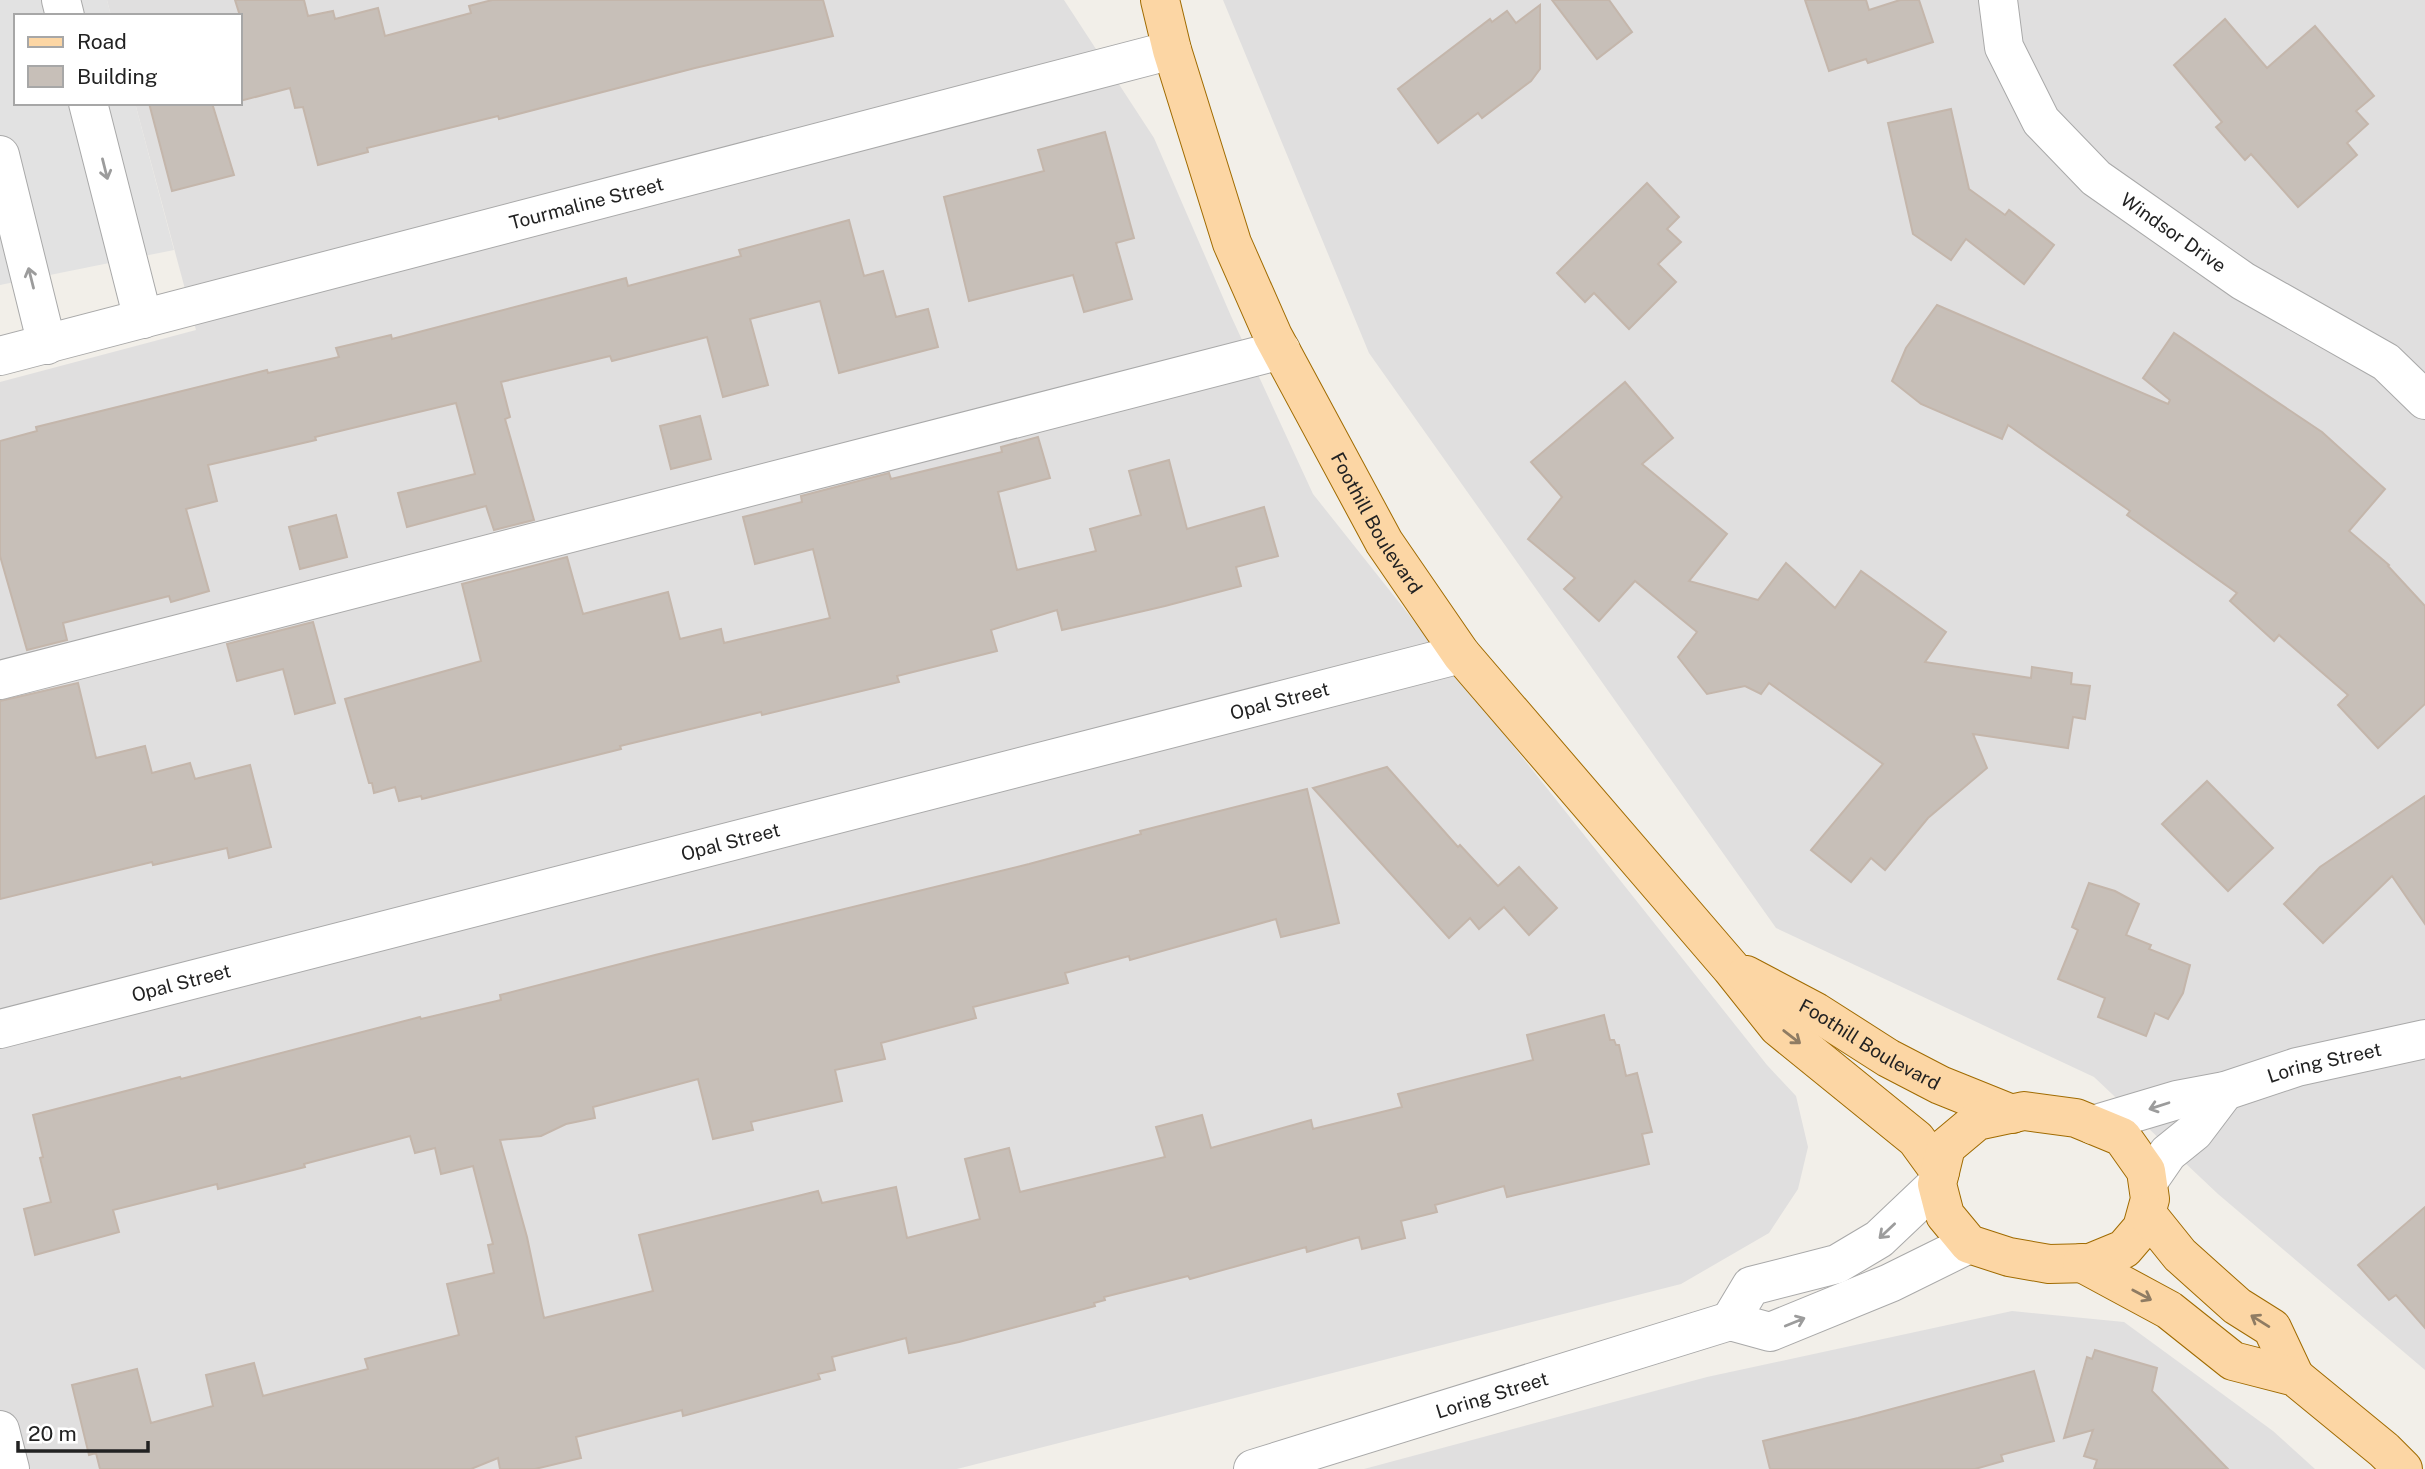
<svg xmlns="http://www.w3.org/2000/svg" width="2425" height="1469" font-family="'Public Sans',sans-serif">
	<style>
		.residential { fill: #e0dfdf }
		.parking { fill: #e2e2e2 }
		.building { fill: #c7bfb8; stroke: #c4b6ab; stroke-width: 2 }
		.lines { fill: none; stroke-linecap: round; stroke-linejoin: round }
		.minor-casing { stroke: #a9a9a9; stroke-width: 40 }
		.major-casing { stroke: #a06b00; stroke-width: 40 }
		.minor { stroke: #fff; stroke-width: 38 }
		.major { stroke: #fcd6a4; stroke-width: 38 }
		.oneway { stroke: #9c9c9c }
		.oneway2 { stroke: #8f7c63 }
		.labels { text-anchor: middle; stroke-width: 5; stroke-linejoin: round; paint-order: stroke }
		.street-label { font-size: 19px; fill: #222; stroke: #fff }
	</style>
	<rect width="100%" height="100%" fill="#f2efe9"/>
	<g class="residential">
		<path d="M 107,0 L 1064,0 L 1154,138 L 1231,316 L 1313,494 L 1767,1065 L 1796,1096 L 1808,1147 L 1798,1189 L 1769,1233 L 1681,1284 L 957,1469 L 0,1469 L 0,382 L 196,330 L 135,103 L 240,103 L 240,16 L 111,16 Z"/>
		<path d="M 1223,0 L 2425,0 L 2425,1370 L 2218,1194 L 2094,1077 L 1776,928 L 1369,353 Z"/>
		<path d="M 2012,1311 L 2124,1322 L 2273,1431 L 2315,1469 L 1364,1469 L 1707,1377 Z"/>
	</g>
	<path class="parking" d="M 0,0 L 107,0 L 111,16 L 16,16 L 16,103 L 135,103 L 174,250 L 0,285 Z"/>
	<g class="building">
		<path d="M 235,0 L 304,0 L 308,16 L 333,11 L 335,19 L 378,8 L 385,36 L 471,13 L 469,6 L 492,0 L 823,0 L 833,36 L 695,68 L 499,119 L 498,116 L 367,148 L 368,152 L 318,165 L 303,107 L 295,108 L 290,88 L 240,101 L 240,16 Z"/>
		<path d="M 1552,0 L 1609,0 L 1632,32 L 1597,59 Z"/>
		<path d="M 1805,0 L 1866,0 L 1869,10 L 1900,0 L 1919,0 L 1933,42 L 1868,63 L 1866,59 L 1829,71 Z"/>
		<path d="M 1540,5 L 1540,69 L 1531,81 L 1482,118 L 1478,113 L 1438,143 L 1398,89 L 1490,19 L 1492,22 L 1507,11 L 1516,23 Z"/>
		<path d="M 2225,19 L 2267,68 L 2315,26 L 2374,96 L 2356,111 L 2368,124 L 2347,143 L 2357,155 L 2298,207 L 2251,154 L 2245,160 L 2216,127 L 2222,122 L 2174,65 Z"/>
		<path d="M 149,103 L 212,103 L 234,175 L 172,191 Z"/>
		<path d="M 1951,109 L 1969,189 L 2005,215 L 2009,210 L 2054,245 L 2024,284 L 1966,239 L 1951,260 L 1913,234 L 1888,123 Z"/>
		<path d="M 1105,132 L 1134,238 L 1116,243 L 1132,299 L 1084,312 L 1073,275 L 969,301 L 944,197 L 1044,171 L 1038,150 Z"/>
		<path d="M 1647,183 L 1679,217 L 1667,229 L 1681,242 L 1658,264 L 1676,282 L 1629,329 L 1594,293 L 1585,302 L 1557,273 Z"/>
		<path d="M 849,220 L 864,276 L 883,271 L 896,317 L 928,309 L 938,347 L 839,373 L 820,301 L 750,319 L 768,385 L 723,397 L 707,337 L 612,361 L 610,356 L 501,382 L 510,417 L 505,419 L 534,520 L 494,530 L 486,506 L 407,527 L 398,493 L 475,474 L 456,403 L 315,437 L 316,440 L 208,465 L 217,501 L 186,509 L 209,591 L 171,602 L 169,596 L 63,623 L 67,640 L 27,650 L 0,556 L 0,441 L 37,431 L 36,427 L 101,411 L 267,370 L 268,373 L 339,357 L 336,348 L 391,335 L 392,339 L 626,278 L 628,286 L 741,256 L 739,250 Z"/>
		<path d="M 1937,305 L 2168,404 L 2170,400 L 2143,378 L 2174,333 L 2322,432 L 2385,489 L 2349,531 L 2389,565 L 2388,566 L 2425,606 L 2425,704 L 2378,748 L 2338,705 L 2348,695 L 2279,635 L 2274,641 L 2230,601 L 2237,593 L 2127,515 L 2130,511 L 2008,425 L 2002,439 L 1921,404 L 1892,381 L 1906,348 Z"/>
		<path d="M 1625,382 L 1673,438 L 1642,464 L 1727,534 L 1689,581 L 1758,600 L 1786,563 L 1835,608 L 1861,571 L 1946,632 L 1925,662 L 2031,678 L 2032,667 L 2072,673 L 2071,684 L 2090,686 L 2085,719 L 2073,717 L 2068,748 L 1973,734 L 1987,768 L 1928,818 L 1885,870 L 1871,858 L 1851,882 L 1811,850 L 1883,764 L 1769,683 L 1761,694 L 1745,686 L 1707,694 L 1678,657 L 1697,632 L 1635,581 L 1599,621 L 1564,589 L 1575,578 L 1528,539 L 1562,497 L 1531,462 Z"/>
		<path d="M 700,416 L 711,459 L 671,469 L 660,426 Z"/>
		<path d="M 1038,437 L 1050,478 L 998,492 L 1017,570 L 1096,551 L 1090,529 L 1141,515 L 1129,471 L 1169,460 L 1187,529 L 1264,507 L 1278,556 L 1236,567 L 1241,586 L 1165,606 L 1062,630 L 1057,610 L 991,630 L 997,651 L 897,676 L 899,682 L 762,715 L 761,712 L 620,746 L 621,749 L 422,799 L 421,796 L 399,801 L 395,787 L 374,793 L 372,783 L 369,783 L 345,699 L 481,661 L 462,584 L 567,557 L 583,614 L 668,592 L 680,639 L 721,629 L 724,643 L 830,618 L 813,549 L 755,564 L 743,517 L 802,502 L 801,496 L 889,473 L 891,479 L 1002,452 L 1001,447 Z"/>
		<path d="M 336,515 L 347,557 L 300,569 L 289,527 Z"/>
		<path d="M 313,622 L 335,703 L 295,714 L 283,669 L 237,681 L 227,644 Z"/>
		<path d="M 78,683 L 96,758 L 145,746 L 152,773 L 190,763 L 195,779 L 250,765 L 271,847 L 229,858 L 227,848 L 153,865 L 152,862 L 0,899 L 0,701 Z"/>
		<path d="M 1387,767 L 1458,847 L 1460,845 L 1498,886 L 1519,867 L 1557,908 L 1529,935 L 1504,907 L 1479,929 L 1470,918 L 1449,938 L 1313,788 Z"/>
		<path d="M 2207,781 L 2273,848 L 2228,891 L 2162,824 Z"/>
		<path d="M 1307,789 L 1339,923 L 1281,937 L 1276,919 L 1130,960 L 1129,956 L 1065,973 L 1068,983 L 973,1007 L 976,1018 L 881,1043 L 885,1059 L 835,1070 L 842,1101 L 751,1122 L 753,1130 L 713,1139 L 698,1079 L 593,1107 L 595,1118 L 566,1124 L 541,1136 L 500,1140 L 527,1237 L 544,1318 L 653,1291 L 639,1235 L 818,1191 L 822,1203 L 896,1187 L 907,1238 L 980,1219 L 965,1159 L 1009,1148 L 1020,1192 L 1165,1157 L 1156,1127 L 1202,1115 L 1211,1148 L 1311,1120 L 1313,1129 L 1402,1107 L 1398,1094 L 1533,1060 L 1527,1035 L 1604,1015 L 1610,1040 L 1614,1040 L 1616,1045 L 1619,1045 L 1626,1076 L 1637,1073 L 1652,1132 L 1642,1134 L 1649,1164 L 1507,1197 L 1504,1186 L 1435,1205 L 1437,1212 L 1401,1221 L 1405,1238 L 1362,1249 L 1359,1237 L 1307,1252 L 1306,1247 L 1190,1279 L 1188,1276 L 1104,1297 L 1105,1300 L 1094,1303 L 1095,1306 L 959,1342 L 909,1353 L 906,1338 L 832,1357 L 835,1370 L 818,1374 L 820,1379 L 683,1416 L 682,1410 L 576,1437 L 581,1458 L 535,1469 L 500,1469 L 498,1458 L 471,1469 L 100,1469 L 96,1453 L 89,1455 L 72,1385 L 137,1369 L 151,1423 L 213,1406 L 206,1375 L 254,1363 L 263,1396 L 368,1369 L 365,1359 L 459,1335 L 447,1284 L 494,1273 L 488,1245 L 493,1244 L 473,1166 L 441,1174 L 435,1148 L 415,1153 L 410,1136 L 304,1164 L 305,1167 L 218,1189 L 217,1184 L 113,1210 L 119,1232 L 35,1255 L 24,1209 L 51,1202 L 40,1158 L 43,1157 L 33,1115 L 180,1077 L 181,1079 L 420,1017 L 421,1019 L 501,1000 L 500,995 L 655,955 L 1029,864 L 1141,834 L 1140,831 Z"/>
		<path d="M 2425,796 L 2425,924 L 2392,876 L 2323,943 L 2284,904 L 2320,867 Z"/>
		<path d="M 2089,883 L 2115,891 L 2139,904 L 2126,935 L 2151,945 L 2149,949 L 2190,965 L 2183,993 L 2168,1019 L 2155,1013 L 2146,1036 L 2098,1017 L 2105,998 L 2058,979 L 2078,930 L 2072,927 Z"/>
		<path d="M 2425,1207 L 2425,1328 L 2396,1295 L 2389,1300 L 2358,1265 Z"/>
		<path d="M 2095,1350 L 2157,1368 L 2152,1391 L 2228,1469 L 2094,1469 L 2097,1460 L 2084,1456 L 2093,1430 L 2064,1438 L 2087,1357 L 2092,1359 Z"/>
		<path d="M 2034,1371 L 2054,1441 L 2001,1455 L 2003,1461 L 1975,1469 L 1770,1469 L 1763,1441 L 1858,1418 Z"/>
	</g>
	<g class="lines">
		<g class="minor-casing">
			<g id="minor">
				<path d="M 61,0 L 65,16"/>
				<path id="s1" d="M 1998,0 L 2004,47 L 2041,121 L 2096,178 L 2243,281 L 2386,362 L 2425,400"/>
				<path d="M 88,103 L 143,319"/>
				<path d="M 0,155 L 47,345"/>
				<path id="s2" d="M 0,356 L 1172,50"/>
				<path d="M 0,680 L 1281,350"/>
				<path id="s3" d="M 0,1029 L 1461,654"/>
				<path id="s4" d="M 2093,1125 L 2177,1100 L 2225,1091 L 2297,1067 L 2425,1039"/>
				<path d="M 2148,1182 L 2168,1153 L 2194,1132 L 2225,1091"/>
				<path d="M 1730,1321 L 1751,1286 L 1837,1264 L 1879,1239 L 1937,1184"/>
				<path d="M 0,1430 L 10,1469"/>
				<path id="s5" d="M 1253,1469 L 1730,1321 L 1770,1332 L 1890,1283 L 1969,1244"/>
			</g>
		</g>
		<g class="major-casing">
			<g id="major">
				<path id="s6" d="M 1160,0 L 1172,50 L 1232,243 L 1273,336 L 1384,542 L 1461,654 L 1731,968 L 1778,1027 L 1916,1139 L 1940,1172"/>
				<path id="s7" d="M 1746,975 L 1816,1012 L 1888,1058 L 1940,1085 L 2012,1114"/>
				<path d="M 2024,1111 L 2076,1118 L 2122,1137 L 2146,1171 L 2150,1199 L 2142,1228 L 2124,1249 L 2090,1263 L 2049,1264 L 2009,1257 L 1969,1244 L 1945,1215 L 1937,1184 L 1946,1147 L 1977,1121 Z"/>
				<path d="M 2147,1214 L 2180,1255 L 2237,1306 L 2272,1328 L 2295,1377"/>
				<path d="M 2082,1263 L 2169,1310 L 2233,1361 L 2295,1377 L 2384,1450 L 2403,1469"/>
			</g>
		</g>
		<use href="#minor" class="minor"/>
		<use href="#major" class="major"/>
	</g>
	<defs><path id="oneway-shaft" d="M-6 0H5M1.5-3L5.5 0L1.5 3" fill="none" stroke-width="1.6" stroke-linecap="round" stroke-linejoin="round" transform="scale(1.75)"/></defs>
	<g class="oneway">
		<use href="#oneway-shaft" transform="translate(105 169) rotate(76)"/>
		<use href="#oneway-shaft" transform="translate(31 278) rotate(-104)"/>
		<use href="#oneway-shaft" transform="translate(2159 1106) rotate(162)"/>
		<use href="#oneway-shaft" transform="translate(1887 1231) rotate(137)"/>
		<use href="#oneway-shaft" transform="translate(1795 1322) rotate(-22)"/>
	</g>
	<g class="oneway2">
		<use href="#oneway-shaft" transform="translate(1792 1037) rotate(38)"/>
		<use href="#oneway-shaft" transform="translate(2142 1295) rotate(28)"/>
		<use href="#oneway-shaft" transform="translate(2260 1321) rotate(-148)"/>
	</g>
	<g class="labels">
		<g class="street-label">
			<text dy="7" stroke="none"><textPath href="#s2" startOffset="606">Tourmaline Street</textPath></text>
			<text dy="7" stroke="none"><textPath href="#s1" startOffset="304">Windsor Drive</textPath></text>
			<text dy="7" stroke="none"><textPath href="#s6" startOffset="569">Foothill Boulevard</textPath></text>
			<text dy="7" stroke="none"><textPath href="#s3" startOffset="1321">Opal Street</textPath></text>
			<text dy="7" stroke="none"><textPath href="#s3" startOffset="754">Opal Street</textPath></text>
			<text dy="7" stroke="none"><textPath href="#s3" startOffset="187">Opal Street</textPath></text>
			<text dy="7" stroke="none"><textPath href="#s7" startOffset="142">Foothill Boulevard</textPath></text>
			<text dy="7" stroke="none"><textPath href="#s4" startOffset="240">Loring Street</textPath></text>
			<text dy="7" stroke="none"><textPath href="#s5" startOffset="250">Loring Street</textPath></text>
		</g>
	</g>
	<rect x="14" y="14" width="228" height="91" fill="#ffffff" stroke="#a7a7a7" stroke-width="2"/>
	<rect x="28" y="37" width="35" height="10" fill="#fcd6a4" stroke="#a7a7a7" stroke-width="2"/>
	<text x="77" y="49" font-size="21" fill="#222222">Road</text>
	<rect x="28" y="66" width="35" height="21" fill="#c7bfb8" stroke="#a7a7a7" stroke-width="2"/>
	<text x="77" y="84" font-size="21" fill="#222222">Building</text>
	<path d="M18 1441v10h130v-10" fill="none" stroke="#222222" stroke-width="3.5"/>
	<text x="28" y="1441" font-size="21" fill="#222222" stroke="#ffffff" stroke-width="5" paint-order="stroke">20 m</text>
</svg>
